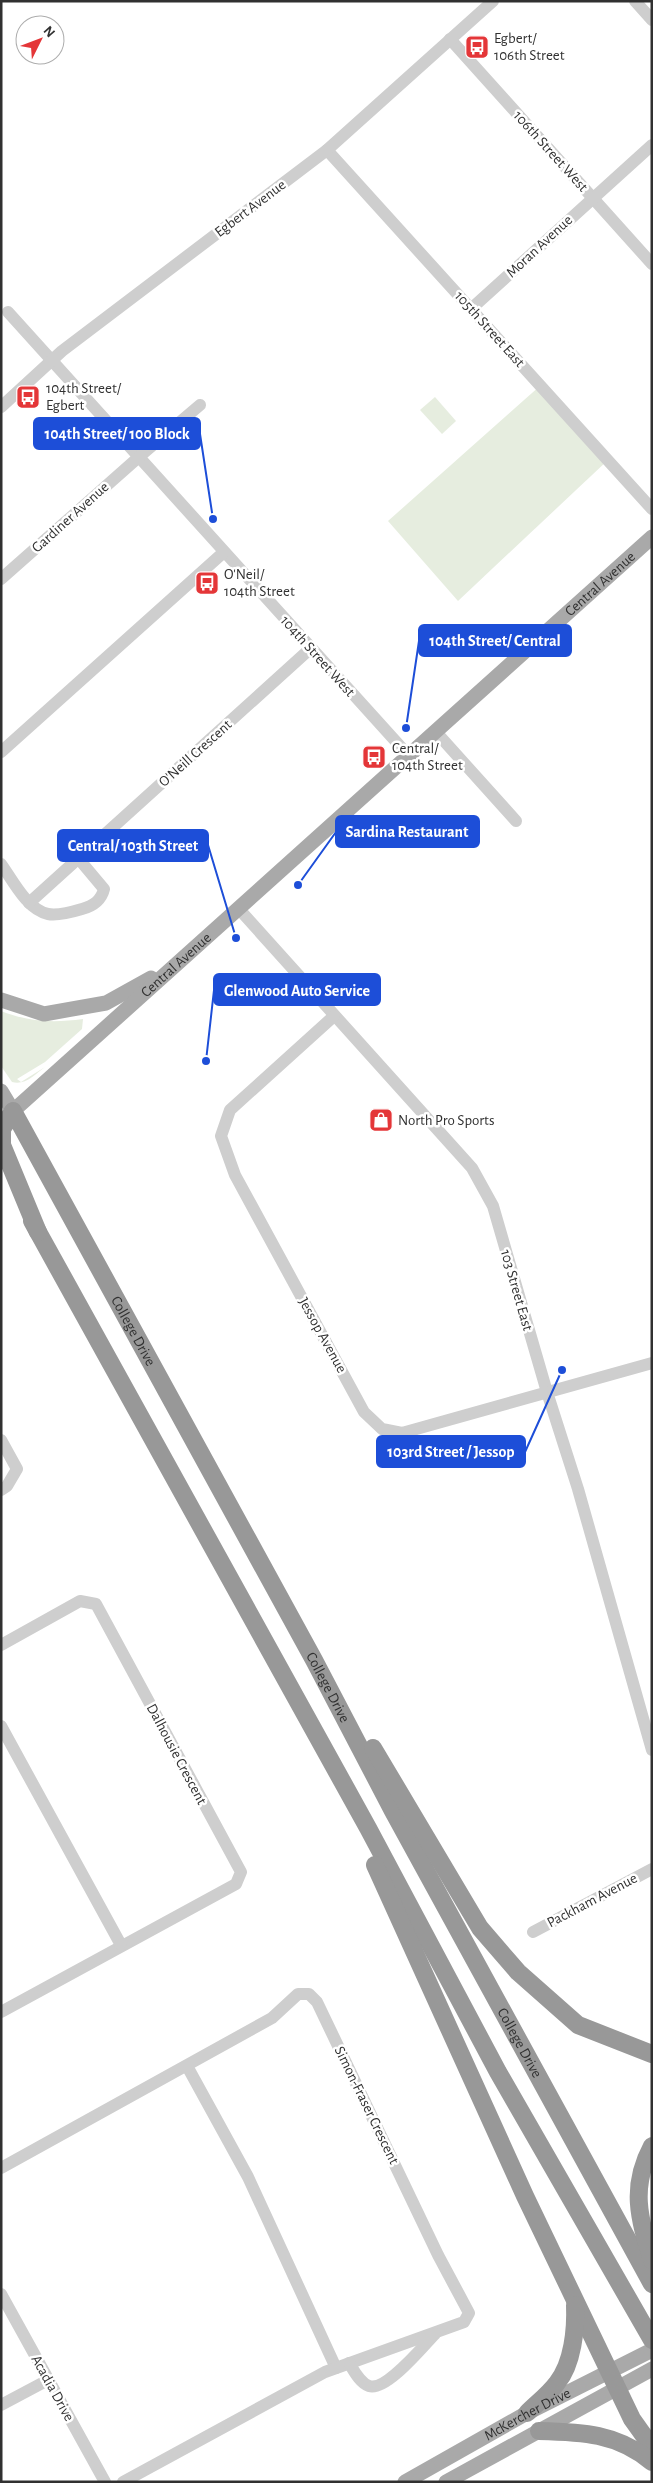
<svg xmlns="http://www.w3.org/2000/svg" width="653" height="2483" font-family="'Alegreya Sans',sans-serif">
	<style>
		.green { fill: #e6eddf }
		.lines { fill: none; stroke-linecap: round; stroke-linejoin: round }
		.minor { stroke: #cecece; stroke-width: 12 }
		.major { stroke: #a9a9a9; stroke-width: 15 }
		.highway { stroke: #989898; stroke-width: 18 }
		.labels { text-anchor: middle; stroke-width: 5; stroke-linejoin: round; paint-order: stroke }
		.poi-label { font-size: 15px; fill: #313131; stroke: #fff; text-anchor: start }
		.street-label { font-size: 15px; fill: #313131; stroke: #fff }
		.leader { fill: none; stroke: #1d4ed8; stroke-width: 2 }
		.callout-dot { fill: #1d4ed8; stroke: #fff; stroke-width: 2 }
		.callout { fill: #1d4ed8; stroke: #1d4ed8; stroke-width: 2 }
		.callout-label { font-size: 16px; text-anchor: middle; font-weight: bold; fill: #fff }
	</style>
	<rect width="100%" height="100%" fill="#fff"/>
	<g class="green">
		<path d="M 541,385 L 608,460 L 458,601 L 388,521 Z"/>
		<path d="M 435,397 L 456,421 L 442,434 L 420,410 Z"/>
		<path d="M 1,1011 C 29,1022 53,1023 83,1019 L 82,1029 L 45,1062 L 17,1079 L 21,1082 L 45,1067 C 35,1074 25,1086 12,1082 L 1,1066 Z"/>
	</g>
	<g class="lines">
		<g class="minor">
			<path d="M 635,1 L 652,20"/>
			<path d="M 450,39 L 652,264"/>
			<path d="M 327,150 L 652,509"/>
			<path d="M 472,308 L 652,145"/>
			<path d="M 8,312 L 409,756"/>
			<path d="M 1,407 L 62,351 L 327,150 L 493,1"/>
			<path d="M 1,579 L 140,456 L 200,405"/>
			<path d="M 436,732 L 516,821"/>
			<path d="M 1,752 L 224,552"/>
			<path d="M 1,864 C 12,879 27,910 48,914 C 58,916 72,912 82,909 C 93,906 101,901 104,889 L 78,858"/>
			<path d="M 29,903 L 311,648"/>
			<path d="M 239,909 L 472,1168 L 493,1206 L 547,1392 L 578,1489 L 652,1750"/>
			<path d="M 334,1016 L 230,1110 L 221,1136 L 235,1175 L 364,1412 L 382,1429 L 402,1433 L 652,1363"/>
			<path d="M 1,1440 L 17,1469 L 7,1486 L 1,1490"/>
			<path d="M 1,1645 L 80,1601 L 96,1604 L 241,1872 L 236,1884 L 1,2012"/>
			<path d="M 1,1726 L 121,1945"/>
			<path d="M 533,1932 L 652,1869"/>
			<path d="M 187,2066 L 248,2177 L 336,2368"/>
			<path d="M 1,2168 L 272,2018 L 298,1994 L 309,1994 L 317,2002 L 438,2255 L 469,2313 L 464,2322 L 325,2372 L 123,2482"/>
			<path d="M 1,2294 L 105,2482"/>
			<path d="M 349,2363 C 354,2371 360,2383 369,2386 C 386,2392 423,2346 435,2334"/>
			<path d="M 1,2405 L 48,2380"/>
		</g>
		<g class="major">
			<path d="M 1,1000 L 44,1014 L 106,1003 L 151,978"/>
			<path d="M 1,1091 L 13,1111"/>
			<path id="s1" d="M 13,1111 L 652,537"/>
			<path id="s2" d="M 405,2482 L 527,2413 L 652,2350"/>
			<path d="M 446,2482 L 652,2369"/>
		</g>
		<g class="highway">
			<path d="M 32,1221 L 368,1828 L 498,2072 L 652,2340"/>
			<path id="s3" d="M 38,1232 L 2,1145 L 2,1129 L 13,1111 L 314,1660 L 393,1811 L 652,2284"/>
			<path d="M 373,1748 L 480,1928 L 518,1972 L 578,2025 L 652,2054"/>
			<path d="M 375,1865 L 525,2196 L 632,2419 L 652,2447"/>
			<path d="M 652,2146 C 630,2187 639,2218 652,2260"/>
			<path d="M 527,2413 C 537,2403 549,2394 557,2383 C 573,2363 576,2329 575,2305"/>
			<path d="M 539,2431 C 582,2432 617,2433 652,2462"/>
		</g>
	</g>
	<defs>
		<g id="bus-square" transform="scale(1.25)"><rect x="-9" y="-9" width="18" height="18" rx="4" fill="#e43638" stroke="#fff"/><path d="M-5-6H5V4H4V6H2V4H-2V6H-4V4H-5ZM-3.5-4V0h7V-4ZM-3.5 1.2v1.5H-2V1.2ZM2 1.2v1.5H3.5V1.2Z" fill="#fff"/></g>
		<g id="shop-square" transform="scale(1.25)"><rect x="-9" y="-9" width="18" height="18" rx="4" fill="#e43638" stroke="#fff"/><path d="M-5-2.5h2.3a2.7 3.5 0 0 1 5.4 0H5L5.5 6h-11ZM-1.5-2.5h3a1.5 2.3 0 0 0-3 0Z" fill="#fff"/></g>
	</defs>
	<g fill-rule="evenodd">
		<use href="#bus-square" x="477" y="47"/>
		<use href="#bus-square" x="28" y="397"/>
		<use href="#bus-square" x="207" y="583"/>
		<use href="#bus-square" x="374" y="757"/>
		<use href="#shop-square" x="381" y="1120"/>
	</g>
	<g class="labels">
		<g class="poi-label">
			<text x="494" y="43">Egbert/<tspan x="494" dy="17">106th Street</tspan></text>
			<text x="46" y="393">104th Street/<tspan x="46" dy="17">Egbert</tspan></text>
			<text x="224" y="579">O'Neil/<tspan x="224" dy="17">104th Street</tspan></text>
			<text x="392" y="753">Central/<tspan x="392" dy="17">104th Street</tspan></text>
			<text x="398" y="1125">North Pro Sports</text>
		</g>
		<g class="street-label">
			<text transform="translate(551 151) rotate(48)" y="5">106th Street West</text>
			<text transform="translate(250 208) rotate(-37)" y="5">Egbert Avenue</text>
			<text transform="translate(539 246) rotate(-43)" y="5">Moran Avenue</text>
			<text transform="translate(490 329) rotate(48)" y="5">105th Street East</text>
			<text transform="translate(70 517) rotate(-42)" y="5">Gardiner Avenue</text>
			<text dy="5" stroke="none"><textPath href="#s1" startOffset="789">Central Avenue</textPath></text>
			<text transform="translate(318 656) rotate(48)" y="5">104th Street West</text>
			<text transform="translate(195 753) rotate(-42)" y="5">O'Neill Crescent</text>
			<text dy="5" stroke="none"><textPath href="#s1" startOffset="219">Central Avenue</textPath></text>
			<text transform="translate(517 1290) rotate(74)" y="5">103 Street East</text>
			<text dy="5" stroke="none"><textPath href="#s3" startOffset="382">College Drive</textPath></text>
			<text transform="translate(323 1335) rotate(61)" y="5">Jessop Avenue</text>
			<text dy="5" stroke="none"><textPath href="#s3" startOffset="788">College Drive</textPath></text>
			<text transform="translate(177 1754) rotate(62)" y="5">Dalhousie Crescent</text>
			<text transform="translate(592 1900) rotate(-28)" y="5">Packham Avenue</text>
			<text dy="5" stroke="none"><textPath href="#s3" startOffset="1192">College Drive</textPath></text>
			<text transform="translate(367 2105) rotate(64)" y="5">Simon-Fraser Crescent</text>
			<text transform="translate(53 2388) rotate(61)" y="5">Acadia Drive</text>
			<text dy="5" stroke="none"><textPath href="#s2" startOffset="140">McKercher Drive</textPath></text>
		</g>
	</g>
	<path class="leader" d="M213 519L200 434M406 728L419 641M298 885L336 832M236 938L208 845M206 1061L214 990M562 1370L525 1452"/>
	<g class="callout-dot">
		<circle cx="213" cy="519" r="5"/>
		<circle cx="406" cy="728" r="5"/>
		<circle cx="298" cy="885" r="5"/>
		<circle cx="236" cy="938" r="5"/>
		<circle cx="206" cy="1061" r="5"/>
		<circle cx="562" cy="1370" r="5"/>
	</g>
	<g class="callout">
		<rect x="34" y="418" width="166" height="31" rx="5"/>
		<rect x="419" y="625" width="152" height="31" rx="5"/>
		<rect x="336" y="816" width="143" height="31" rx="5"/>
		<rect x="58" y="830" width="150" height="31" rx="5"/>
		<rect x="214" y="974" width="166" height="31" rx="5"/>
		<rect x="377" y="1436" width="148" height="31" rx="5"/>
	</g>
	<g class="callout-label">
		<text x="117" y="439">104th Street/ 100 Block</text>
		<text x="495" y="646">104th Street/ Central</text>
		<text x="407" y="837">Sardina Restaurant</text>
		<text x="133" y="851">Central/ 103th Street</text>
		<text x="297" y="996">Glenwood Auto Service</text>
		<text x="451" y="1457">103rd Street / Jessop</text>
	</g>
	<rect width="653" height="2483" fill="none" stroke="#313131" stroke-width="5"/>
	<g transform="translate(40 40) rotate(48)"><circle r="24" fill="#ffffff" stroke="#adadad"/>
	<path d="M0-4L9 19L0 12L-9 19Z" fill="#e43638"/>
	<text y="-8" font-size="14" font-weight="bold" text-anchor="middle" fill="#313131">N</text>
	</g>
</svg>
